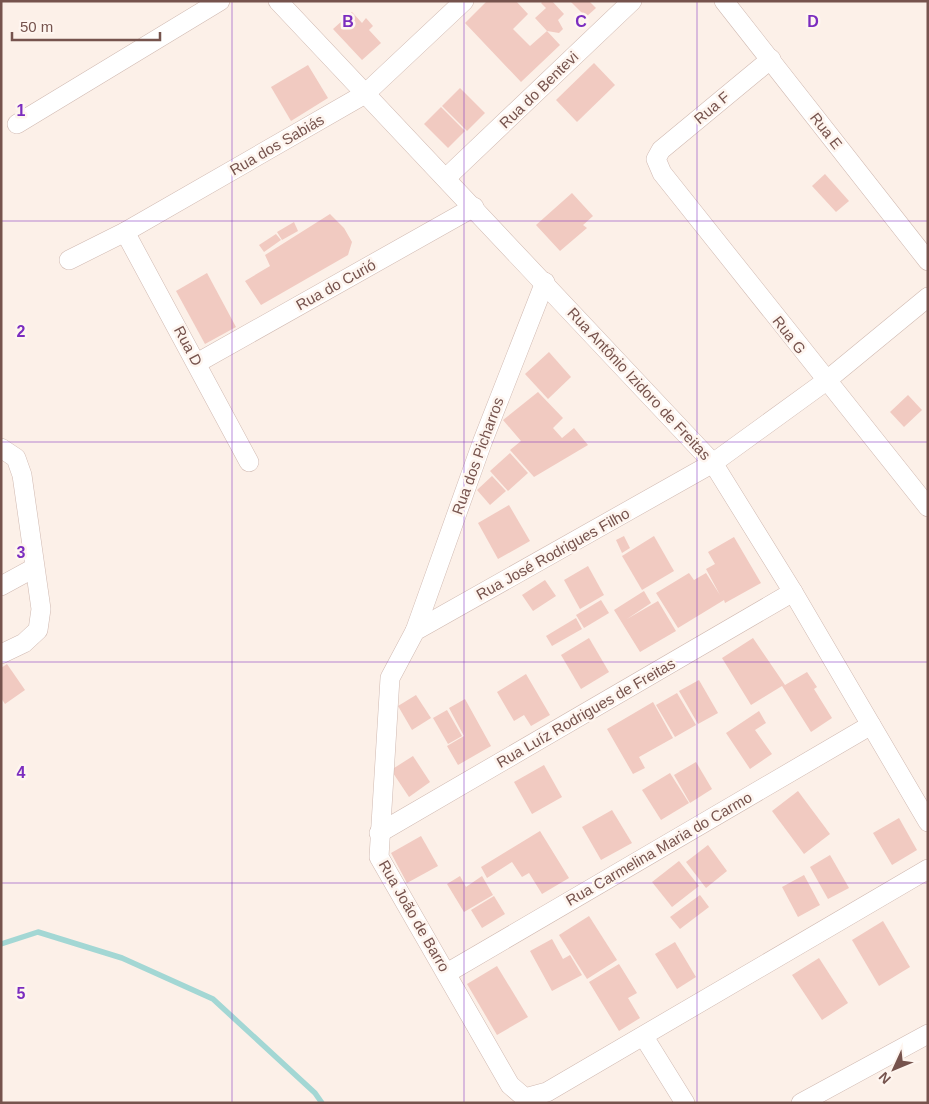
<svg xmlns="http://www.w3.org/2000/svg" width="929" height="1104" font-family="Arial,sans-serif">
<rect width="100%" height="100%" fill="#fcf0e8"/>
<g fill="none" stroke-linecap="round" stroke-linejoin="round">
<!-- stream -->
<polyline stroke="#a3d7d4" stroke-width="5.5" points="1,944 38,932 122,958 213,999 315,1093 322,1103"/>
</g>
<!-- building -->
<g fill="#f1cac1">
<polygon points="487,1 516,1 528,14 513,29 530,46 547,31 560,45 521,82 465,23"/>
<polygon points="543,1 552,1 564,14 558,20 563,29 559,33 547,31 535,18 546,8 541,3"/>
<polygon points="570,1 589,1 596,8 586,17"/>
<polygon points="352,12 362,23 366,18 373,26 369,30 381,43 362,60 333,29"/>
<polygon points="594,63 615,85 577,122 556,100"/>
<polygon points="308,65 328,98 291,121 271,87"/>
<polygon points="460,88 485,113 467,131 442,106"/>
<polygon points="441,107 465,131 448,148 424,124"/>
<polygon points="825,174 849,201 836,212 812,186"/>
<polygon points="572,193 593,216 583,225 587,228 560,251 536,225"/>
<polygon points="330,214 344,228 352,242 348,255 261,305 245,281 270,266 265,255"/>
<polygon points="294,222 298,231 282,240 277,232"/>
<polygon points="276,234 281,240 264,252 259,245"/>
<polygon points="207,273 236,327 205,344 176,291"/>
<polygon points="549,352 571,377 548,399 525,374"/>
<polygon points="538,392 563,418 553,428 562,438 574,428 588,445 534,477 510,450 521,441 503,420"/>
<polygon points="908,395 922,410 904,427 890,412"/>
<polygon points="510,453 528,473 508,491 490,471"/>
<polygon points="492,476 506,491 490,505 477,490"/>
<polygon points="509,505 530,541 498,559 478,523"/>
<polygon points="624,536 630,548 622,553 616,540"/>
<polygon points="654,536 674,571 642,590 622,556"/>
<polygon points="734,537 761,583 725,603 724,600 678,628 656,593 689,573 694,580 706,573 720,595 706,569 715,564 708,552"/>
<polygon points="588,566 604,595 580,609 564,580"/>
<polygon points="545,580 556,596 533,611 522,595"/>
<polygon points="644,591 651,603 627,619 658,601 676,631 640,652 614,610"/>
<polygon points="601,600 609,613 584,628 576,615"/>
<polygon points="576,618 582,629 552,646 546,636"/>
<polygon points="589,638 609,672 581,689 561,655"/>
<polygon points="753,638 785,685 807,672 817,687 814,689 832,718 811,732 782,686 751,705 722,658"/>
<polygon points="7,664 25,690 5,704 1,698 1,668"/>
<polygon points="526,674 550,715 531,726 524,715 514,721 497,692"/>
<polygon points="699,680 718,713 698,724 679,691"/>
<polygon points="677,693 696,725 675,737 656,705"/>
<polygon points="416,695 431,718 412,730 398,706"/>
<polygon points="465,699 491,746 458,765 447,746 464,736 449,708"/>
<polygon points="653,702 673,738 639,757 645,768 633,774 607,729"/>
<polygon points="447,710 462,736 448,744 433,718"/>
<polygon points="759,711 766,723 755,730 772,754 750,769 726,733"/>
<polygon points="413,756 430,782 409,797 391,770"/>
<polygon points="696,762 712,789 690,803 674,775"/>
<polygon points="544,765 562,797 532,814 514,782"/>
<polygon points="670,773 689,803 661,820 642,790"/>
<polygon points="798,791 830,834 804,854 772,811"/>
<polygon points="612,810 632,843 601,860 582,827"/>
<polygon points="899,818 917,850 892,865 873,833"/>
<polygon points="540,831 569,878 542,894 529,873 522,877 512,862 487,878 481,867"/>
<polygon points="421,836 438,866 407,883 391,853"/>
<polygon points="708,845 727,871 706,888 686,862"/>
<polygon points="830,855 849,888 828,899 810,867"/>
<polygon points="679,861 699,886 672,907 652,882"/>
<polygon points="804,875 820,905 798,917 782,887"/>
<polygon points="460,876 466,887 482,876 493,895 464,912 447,884"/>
<polygon points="700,895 709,907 680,929 670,917"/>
<polygon points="494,896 505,914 482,928 471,910"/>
<polygon points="589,916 617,960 587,979 559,935"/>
<polygon points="883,921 910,967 879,986 852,940"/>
<polygon points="552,939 563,959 570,955 582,975 552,991 530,951"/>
<polygon points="675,942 696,977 677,989 655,954"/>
<polygon points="819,958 848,1003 822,1020 792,975"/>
<polygon points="619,964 637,993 628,998 640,1018 619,1031 589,982"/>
<polygon points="497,966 528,1017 497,1035 467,984"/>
</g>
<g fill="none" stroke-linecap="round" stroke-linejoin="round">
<!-- street casing -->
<g stroke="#d0b9b1" stroke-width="20">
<g id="street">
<polyline points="278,1 713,463 793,592 928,822"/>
<polyline points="724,1 928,261"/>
<polyline points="771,59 661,150 656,159 662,173 928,507"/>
<polyline points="17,124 220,1"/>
<polyline points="446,178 632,1"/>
<polyline points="125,232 249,462"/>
<polyline points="69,260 125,232 365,94 464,1"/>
<polyline points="928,297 826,381 713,463 415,631 390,678 379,857 510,1085 525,1098 547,1092 928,869"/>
<polyline points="197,363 474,207"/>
<polyline points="1,448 16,458 22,475 41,609 38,630 24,643 1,654"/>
<polyline points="1,586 34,568"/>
<polyline points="415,631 482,443 545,282"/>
<polyline points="379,833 793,592"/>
<polyline points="447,973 871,725"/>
<polyline points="644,1037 685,1103"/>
<polyline points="801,1103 928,1034"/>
</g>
</g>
<!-- street -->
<use href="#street" stroke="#fff" stroke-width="19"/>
</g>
<!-- grid -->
<path fill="none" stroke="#7b2cbf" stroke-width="1" stroke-opacity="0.55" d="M232 1V1103M464 1V1103M697 1V1103M1 221H928M1 442H928M1 662H928M1 883H928"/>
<g text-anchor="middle" stroke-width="5" stroke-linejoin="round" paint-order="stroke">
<!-- street labels -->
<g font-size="15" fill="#76534d" stroke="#fef5ef">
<text transform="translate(539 90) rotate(-44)" y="5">Rua do Bentevi</text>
<text transform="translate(712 108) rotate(-40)" y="5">Rua F</text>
<text transform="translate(826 131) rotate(52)" y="5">Rua E</text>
<text transform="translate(277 145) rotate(-30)" y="5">Rua dos Sabiás</text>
<text transform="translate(336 285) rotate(-29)" y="5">Rua do Curió</text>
<text transform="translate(789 335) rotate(52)" y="5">Rua G</text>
<text transform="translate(188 346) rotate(62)" y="5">Rua D</text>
<text transform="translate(639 384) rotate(47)" y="5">Rua Antônio Izidoro de Freitas</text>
<text transform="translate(478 456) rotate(-70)" y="5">Rua dos Picharros</text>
<text transform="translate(553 554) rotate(-29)" y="5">Rua José Rodrigues Filho</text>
<text transform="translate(586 713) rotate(-30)" y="5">Rua Luíz Rodrigues de Freitas</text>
<text transform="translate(659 849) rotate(-30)" y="5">Rua Carmelina Maria do Carmo</text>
<text transform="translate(414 916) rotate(60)" y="5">Rua João de Barro</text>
</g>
</g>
<g font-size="16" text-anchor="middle" font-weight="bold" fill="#7b2cbf" stroke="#fef5ef" stroke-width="5" stroke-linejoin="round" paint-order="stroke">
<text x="348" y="27">B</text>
<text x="581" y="27">C</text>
<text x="813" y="27">D</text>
<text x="21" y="116">1</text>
<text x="21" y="337">2</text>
<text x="21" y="558">3</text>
<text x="21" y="778">4</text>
<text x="21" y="999">5</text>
</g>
<!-- border -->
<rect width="929" height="1104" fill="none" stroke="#76534d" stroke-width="5"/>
<!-- north arrow -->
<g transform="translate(894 1069) rotate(226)" stroke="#fef5ef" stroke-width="4" paint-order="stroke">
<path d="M0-4L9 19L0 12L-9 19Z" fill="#76534d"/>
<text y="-8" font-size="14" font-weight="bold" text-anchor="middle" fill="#76534d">N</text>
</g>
<!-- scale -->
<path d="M12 32v8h148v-8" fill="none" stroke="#76534d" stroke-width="2.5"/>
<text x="20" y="32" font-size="15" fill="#76534d" stroke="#fef5ef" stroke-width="4" paint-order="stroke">50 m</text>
</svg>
